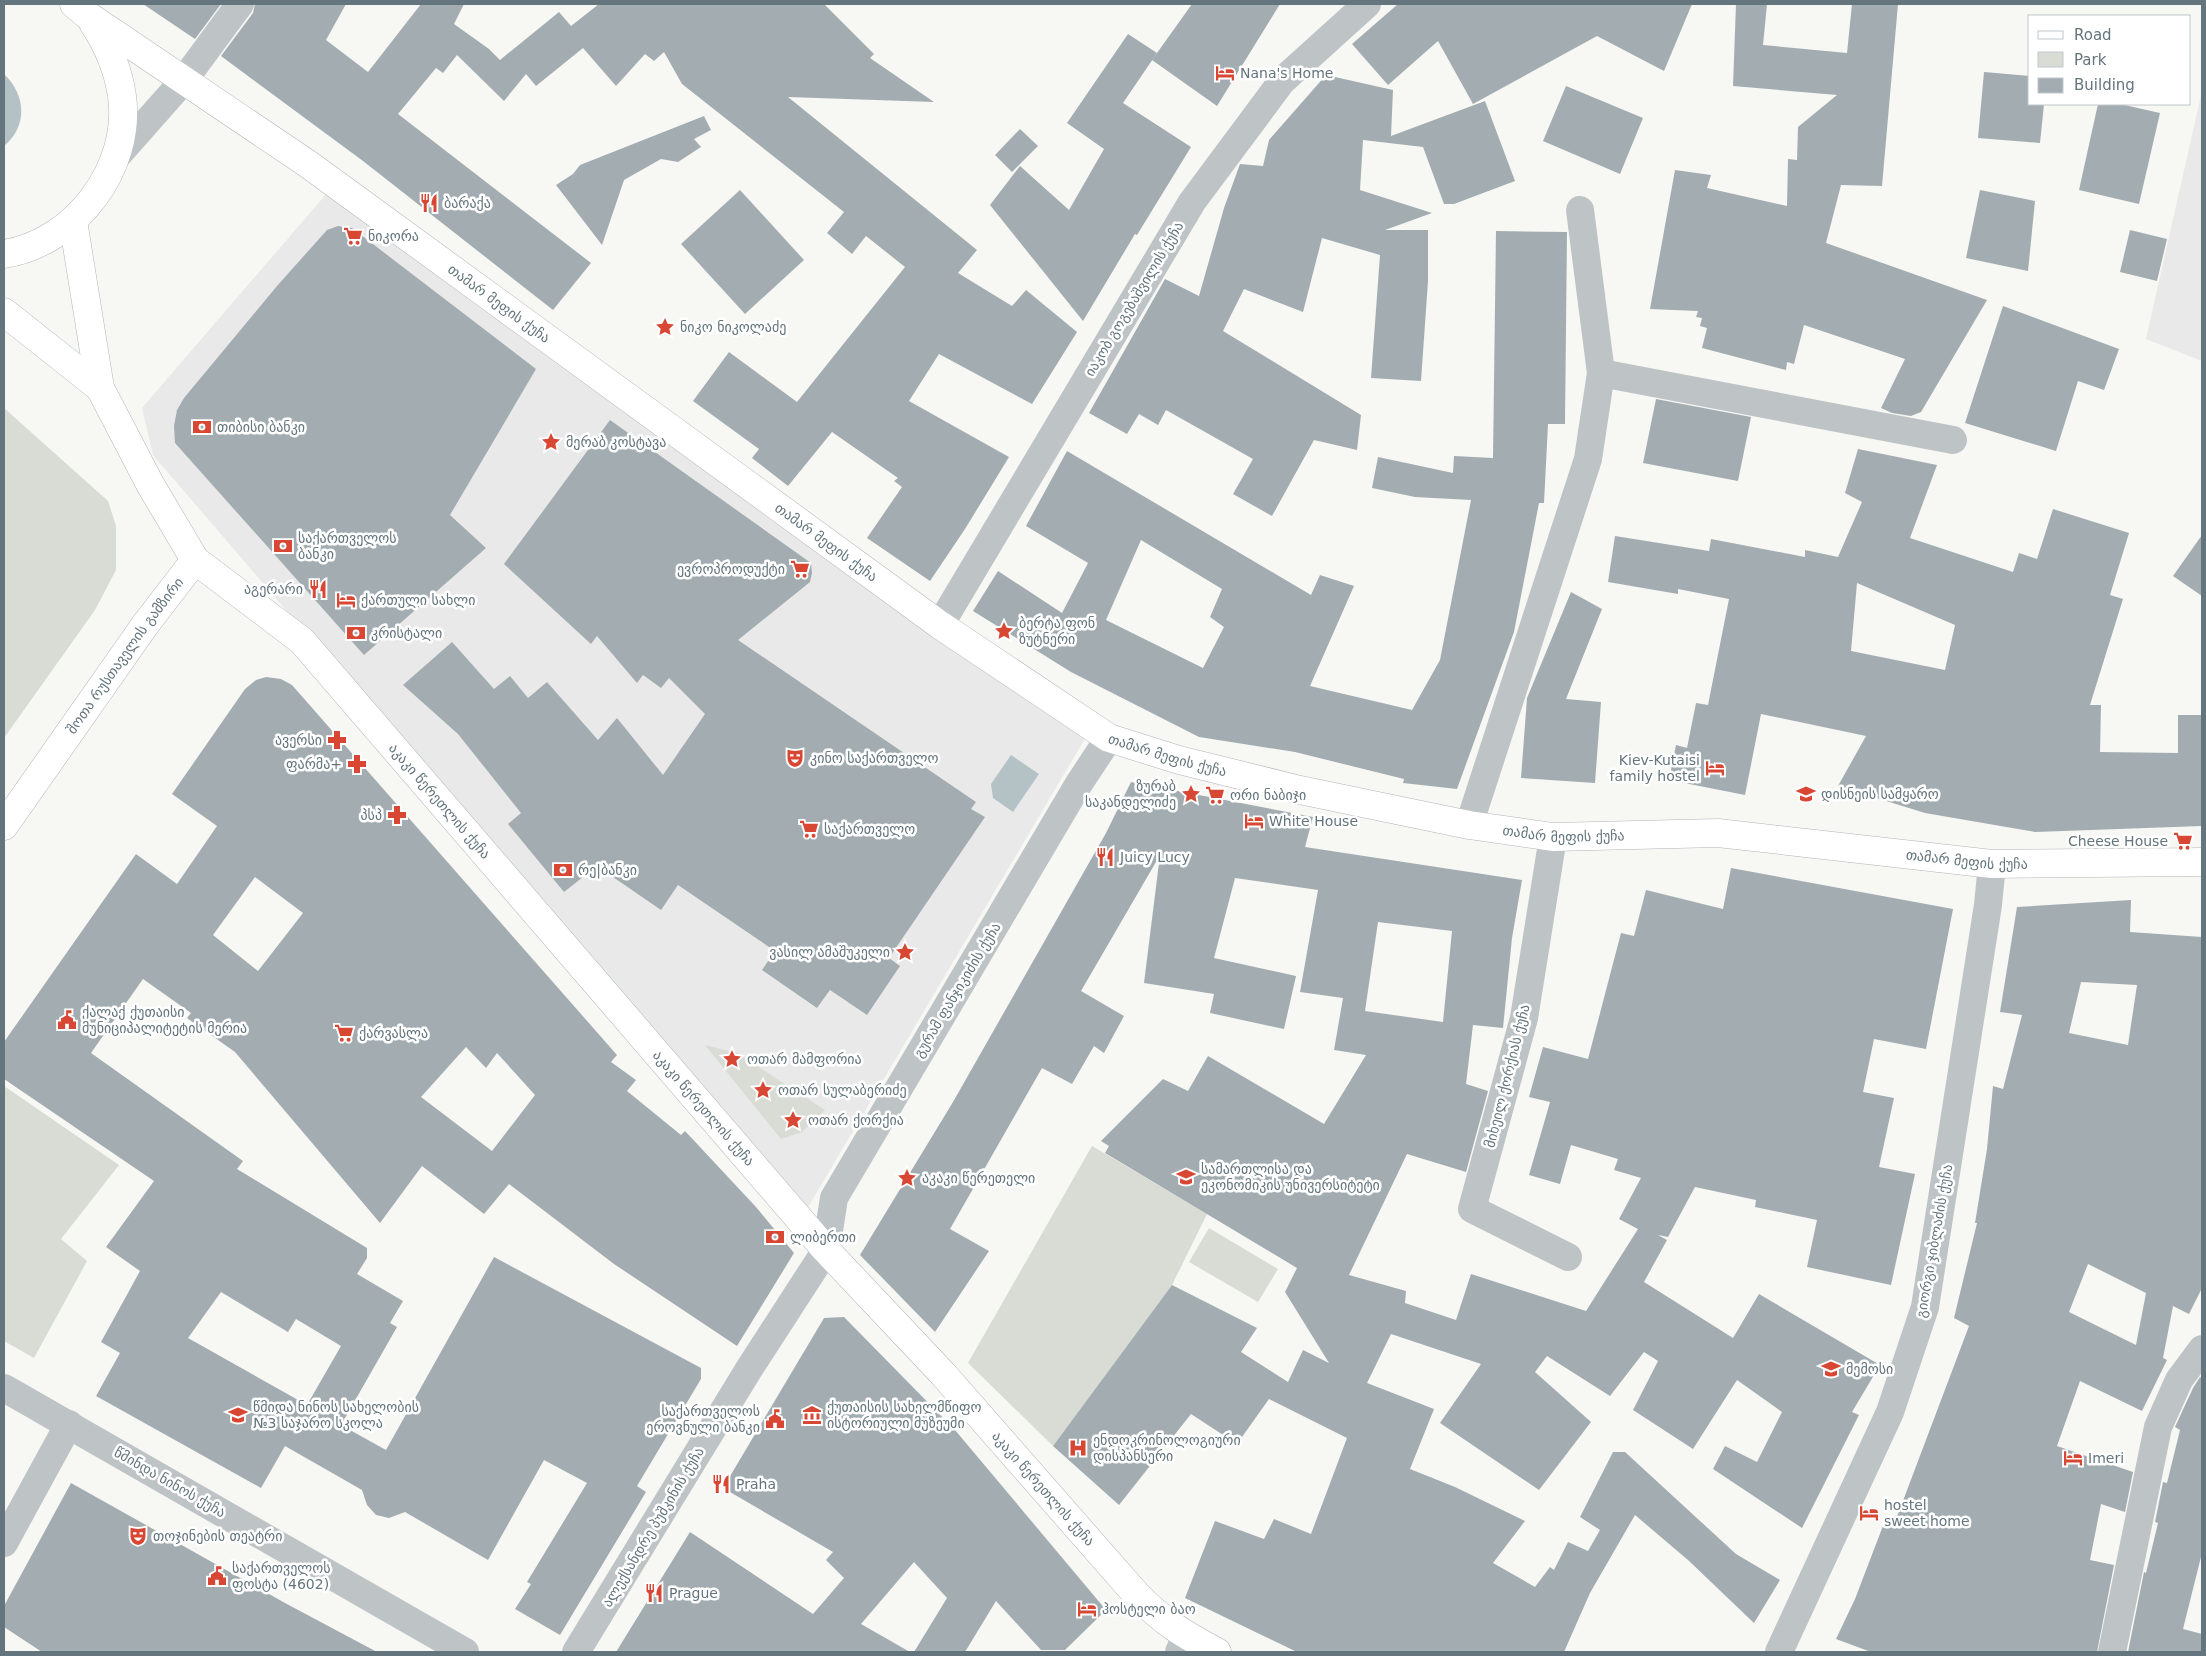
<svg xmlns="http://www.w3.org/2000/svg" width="2206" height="1656" font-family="'DejaVu Sans','Noto Sans Georgian',sans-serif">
<rect width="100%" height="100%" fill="#f7f7f4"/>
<!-- built -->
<g fill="#e8e9e8">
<polygon points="2202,91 2202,361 2146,339"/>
<polygon points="328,192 1086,737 804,1214 153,455 142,408"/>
</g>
<!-- green -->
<g fill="#d8dcd4">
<polygon points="4,408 108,501 116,526 116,570 95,610 4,738"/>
<polygon points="705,1045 737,1053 825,1110 802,1132 781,1139"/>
<polygon points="4,1086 119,1165 61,1239 87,1261 34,1358 4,1341"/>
<polygon points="1092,1146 1207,1214 1172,1285 1053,1446 968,1363"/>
<polygon points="1209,1228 1278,1269 1258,1302 1189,1262"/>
</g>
<!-- water -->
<g fill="#b5c2c5">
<path d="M4 74C26 95 28 126 4 146Z"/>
<polygon points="1011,755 1039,774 1013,812 993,798 991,784"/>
</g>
<!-- building -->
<g fill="#a3adb1" fill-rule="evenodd">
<polygon points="143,4 221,4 195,39"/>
<polygon points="255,4 346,4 326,40 368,72 421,4 464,4 454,24 489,49 500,60 559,12 571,26 599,4 824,4 874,54 870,58 934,102 788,97 977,250 958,273 1012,306 1026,290 1077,332 1032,404 939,354 909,401 1009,457 965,529 930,581 867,538 902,487 894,481 898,478 832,432 788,486 752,458 759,449 693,401 729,352 797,402 905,267 866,236 852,254 827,233 844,212 682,84 664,52 654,61 645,54 616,86 583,48 536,86 526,74 504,101 457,55 443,73 436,68 398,114 591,263 553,310 363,161 221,56 253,13"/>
<polygon points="1192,4 1280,4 1217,106 1152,60"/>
<polygon points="1398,4 1692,4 1664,71 1597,36 1473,104 1438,41 1388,85 1352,44"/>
<polygon points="1736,4 1767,4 1763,45 1847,53 1852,4 1898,4 1882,186 1841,185 1826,243 1987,300 1921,412 1911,416 1892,413 1881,408 1905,359 1804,325 1794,364 1787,362 1786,370 1702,348 1707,328 1700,326 1702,318 1696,317 1698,311 1650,309 1675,170 1711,175 1707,188 1787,206 1788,159 1797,160 1798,127 1837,95 1733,86"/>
<polygon points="1128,34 1157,53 1123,103 1191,147 1137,235 1135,234 1083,321 990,205 1020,166 1069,210 1104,149 1067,123"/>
<polygon points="1984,72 2030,76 2030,104 2044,104 2040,143 1978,138"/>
<polygon points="1326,75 1393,90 1391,136 1485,101 1515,181 1454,204 1444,204 1423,147 1363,140 1360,190 1432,213 1385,230 1428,230 1428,281 1421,381 1371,378 1380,255 1322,238 1303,312 1244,289 1223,331 1361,415 1357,450 1314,440 1272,516 1233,494 1253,459 1166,410 1158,425 1139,414 1127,434 1089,413 1165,279 1199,296 1224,208 1240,164 1263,166 1269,140"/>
<polygon points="1566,86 1643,118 1620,174 1543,141"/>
<polygon points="2098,104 2120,104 2160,113 2139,204 2079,190"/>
<polygon points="704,116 711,130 694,139 701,147 678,162 661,159 624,180 602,245 556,185 573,174 580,165"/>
<polygon points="1020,129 1038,146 1012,172 995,155"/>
<polygon points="740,190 804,260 745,314 681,244"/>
<polygon points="1980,190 2035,201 2028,271 1966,258"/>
<polygon points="338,226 352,228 536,369 450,515 486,548 364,655 175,443 174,426 177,410 184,398 277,286 327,230"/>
<polygon points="2130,230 2167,239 2157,281 2120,272"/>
<path d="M1496 231 1567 232 1565 424H1548L1544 503H1539L1514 632 1457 789 1403 783 1404 779 1295 752 1199 737 1071 672 973 611 998 571 1062 613 1088 563 1026 526 1067 451 1311 595 1320 575 1354 586 1310 686 1412 710 1440 660 1471 500 1415 497 1372 488 1378 457 1453 473 1454 456 1493 458ZM1141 540 1222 589 1210 617 1224 627 1203 668 1106 620Z"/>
<polygon points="2003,306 2119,349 2104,390 2078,381 2056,451 1965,423"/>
<polygon points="1656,399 1751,417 1738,481 1643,463"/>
<polygon points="610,420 811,563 812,573 810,582 738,640 976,802 971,809 985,817 889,958 900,966 867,1015 830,990 817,1008 762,970 775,951 678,885 661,910 597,866 564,892 508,824 521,813 458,734 403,685 452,642 494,689 510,676 528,698 547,682 598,740 617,718 663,775 705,714 669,678 661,688 643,675 637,683 597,636 591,644 504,564"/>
<path d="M1858 449 1937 465 1910 538 2013 572 2019 553 2037 559 2053 509 2129 533 2110 595 2123 599 2090 705H2101L2100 752 2178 753V715H2202V826L2035 832 1925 813 1838 786 1866 736 1761 714 1745 795 1669 780 1676 745 1687 748 1696 703 1708 705 1729 599 1678 589V594L1608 582 1615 536 1709 551 1711 539 1805 557V550L1838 557 1862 502 1845 493ZM1857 583 1955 625 1945 670 1851 651Z"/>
<polygon points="2202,535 2202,596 2173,576"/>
<polygon points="1571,592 1602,609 1566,699 1601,702 1595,783 1521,778 1527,698"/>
<path d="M266 677 281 679 292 685 617 1055 611 1062 636 1080 627 1091 681 1135 685 1131 756 1207 794 1253 737 1346 614 1264 509 1184 484 1214 422 1166 380 1223 235 1052 187 1018 191 1013 143 979 91 1053 243 1161 237 1169 367 1248V1258L357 1274 403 1301 390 1323 397 1327 341 1425 386 1450 494 1257 701 1368V1379L637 1486 646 1492 560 1635 515 1609 531 1584 527 1582 587 1483 544 1460 488 1560 405 1512 389 1518 376 1515 367 1505 362 1490 285 1446 261 1488 96 1396 120 1353 101 1342 140 1271 106 1247 154 1181 4 1079V1042L136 854 177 884 217 826 172 794 245 689 256 680ZM255 877 303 913 258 971 213 935ZM466 1047 486 1068 497 1053 535 1095 492 1151 421 1097ZM221 1292 288 1332 296 1319 341 1346 307 1405 188 1338Z"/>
<path d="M1131 782 1313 817 1305 847 1522 880 1512 938 1503 1028 1473 1025 1466 1084 1488 1091 1466 1172 1407 1154 1349 1275 1406 1291 1405 1303 1456 1320 1471 1274 1586 1311 1638 1229 1619 1219 1641 1178 1614 1170 1618 1159 1571 1145 1560 1184 1529 1175 1550 1102 1529 1097 1543 1047 1588 1059 1621 933 1634 936 1646 890 1723 909 1731 868 1953 909 1926 1049 1874 1039 1863 1092 1894 1098 1879 1167 1915 1174 1891 1285 1807 1267 1817 1220 1755 1207 1756 1200 1695 1187 1668 1237 1658 1235 1667 1240 1644 1282 1733 1338 1759 1294 1880 1365 1852 1412 1859 1415 1802 1528 1713 1469 1725 1446 1757 1462 1782 1412 1737 1380 1693 1449 1633 1410 1658 1361 1644 1352 1610 1396 1547 1356 1535 1372 1591 1422 1539 1490 1440 1423 1481 1364 1391 1334 1367 1383 1434 1409 1410 1469 1455 1487 1525 1521 1493 1563 1535 1587 1550 1567 1554 1570 1568 1542 1588 1551 1600 1530 1580 1517 1613 1452H1625L1736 1554 1780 1580 1754 1623 1688 1560 1635 1515 1590 1593 1564 1652H1297L1185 1598 1215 1521 1264 1539 1274 1519 1311 1534 1347 1438 1269 1399 1237 1444 1191 1414 1119 1505 1053 1446 1172 1285 1257 1328 1241 1352 1288 1382 1303 1350 1329 1363 1285 1292 1297 1268 1105 1153 1109 1146 1101 1141 1163 1079 1188 1091 1208 1056 1324 1124 1366 1055 1334 1050 1343 998 1300 992 1318 890 1235 878 1214 958 1296 976 1284 1029 1210 1013 1214 994 1144 983 1160 855 1081 991 1124 1016 1104 1053 1094 1046 1072 1084 1042 1068 950 1229 989 1251 935 1332 860 1255 953 1102 1106 833ZM1378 922 1452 931 1443 1022 1365 1011Z"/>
<path d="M2131 900 2130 932 2202 937V1288L2189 1314 2173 1306 2163 1358 2167 1360 2142 1411 2080 1381 2057 1446 2133 1472 2125 1512 2101 1504 2090 1560 2114 1565 2097 1652H1871L1836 1639 1855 1599 1886 1518 1895 1522 1969 1326 1954 1318 1977 1223H1975L1987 1149 1993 1086 2003 1089 2022 1015 2000 1012 2017 907ZM2081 982 2137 985 2128 1045 2069 1033ZM2088 1264 2146 1293 2136 1345 2069 1312Z"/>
<polygon points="844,1317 955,1430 1106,1610 1065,1650 1041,1650 996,1601 965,1652 914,1652 947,1598 914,1562 861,1624 910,1652 616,1652 690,1532 813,1614 844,1578 826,1560 833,1552 723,1488 824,1318"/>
<polygon points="2200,1377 2202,1378 2202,1553 2183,1629 2202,1634 2202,1652 2128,1652 2144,1572 2146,1573 2158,1523 2155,1522 2163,1482 2167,1483 2180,1430 2175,1427 2193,1388"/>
<polygon points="71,1483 285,1603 377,1652 42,1652 4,1627 4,1606"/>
</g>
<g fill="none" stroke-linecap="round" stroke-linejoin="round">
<!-- major casing -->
<g stroke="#b0b6b9" stroke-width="29">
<g id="major">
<path id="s1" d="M74 4 87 15 308 164 940 625 1109 738 1179 760 1300 790 1469 825 1553 837 1718 833 1992 864 2202 862"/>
<path id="s2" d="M73 221 100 388 150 484 195 560 302 641 826 1250 943 1374 1136 1594C1163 1622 1183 1634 1217 1652"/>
<path d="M4 254C75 243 132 168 122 96 118 69 108 45 93 23"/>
<polyline points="4,312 100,388"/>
<path id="s3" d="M4 826 145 625 195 560"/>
</g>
</g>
<!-- minor -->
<g stroke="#bec3c6" stroke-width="28">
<polyline points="116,157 184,80 240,4"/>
<polyline points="1601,373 1953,440"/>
<polyline points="940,625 1192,202 1282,81 1367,4"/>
<polyline points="1469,825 1588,459 1601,373 1580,210"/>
<polyline points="1553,837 1524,1018 1472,1209 1568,1257"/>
<polyline points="4,1388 465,1652"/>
<polyline points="4,1543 69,1424"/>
<polyline points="576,1652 749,1369 826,1250 834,1198 1078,785 1109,738"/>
<polyline points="1179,1652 1186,1636"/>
<polyline points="1779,1652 1890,1412 1925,1307 1988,905 1992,864"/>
<polyline points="2112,1652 2158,1427 2179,1380 2202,1349"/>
</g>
<!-- major -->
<use href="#major" stroke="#fff" stroke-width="28"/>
</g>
<!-- icons -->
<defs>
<g id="hotel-bare" transform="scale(1.5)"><path d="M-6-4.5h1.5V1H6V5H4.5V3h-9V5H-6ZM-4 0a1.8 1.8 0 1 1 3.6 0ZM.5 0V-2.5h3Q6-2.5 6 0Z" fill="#d84734" stroke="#fff" stroke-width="2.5" paint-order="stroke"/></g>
<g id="restaurant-bare" transform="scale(1.5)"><path d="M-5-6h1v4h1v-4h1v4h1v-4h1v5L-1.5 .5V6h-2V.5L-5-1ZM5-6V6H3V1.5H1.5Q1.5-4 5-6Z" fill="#d84734" stroke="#fff" stroke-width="2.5" paint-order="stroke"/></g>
<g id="supermarket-bare" transform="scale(1.5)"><path d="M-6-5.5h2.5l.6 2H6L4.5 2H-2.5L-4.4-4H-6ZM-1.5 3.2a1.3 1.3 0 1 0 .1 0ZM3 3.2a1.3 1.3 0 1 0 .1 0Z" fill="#d84734" stroke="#fff" stroke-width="2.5" paint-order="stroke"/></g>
<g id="sight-bare" transform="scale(1.5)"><path d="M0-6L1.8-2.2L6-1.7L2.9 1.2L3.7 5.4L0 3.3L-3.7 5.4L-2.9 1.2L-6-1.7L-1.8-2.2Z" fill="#d84734" stroke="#fff" stroke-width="2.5" paint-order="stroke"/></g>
<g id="bank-bare" transform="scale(1.5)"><path d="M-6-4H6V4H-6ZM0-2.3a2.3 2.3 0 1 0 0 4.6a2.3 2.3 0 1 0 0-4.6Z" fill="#d84734" stroke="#fff" stroke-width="2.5" paint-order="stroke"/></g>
<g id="pharmacy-bare" transform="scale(1.5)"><path d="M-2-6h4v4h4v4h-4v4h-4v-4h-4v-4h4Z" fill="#d84734" stroke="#fff" stroke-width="2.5" paint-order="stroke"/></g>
<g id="theatre-bare" transform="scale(1.5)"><path d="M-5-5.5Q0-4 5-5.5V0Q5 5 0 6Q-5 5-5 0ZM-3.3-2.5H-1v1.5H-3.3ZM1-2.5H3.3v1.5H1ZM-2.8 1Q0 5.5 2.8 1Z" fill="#d84734" stroke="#fff" stroke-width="2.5" paint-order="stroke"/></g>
<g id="school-bare" transform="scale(1.5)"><path d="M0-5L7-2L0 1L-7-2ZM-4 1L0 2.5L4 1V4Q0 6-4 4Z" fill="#d84734" stroke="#fff" stroke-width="2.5" paint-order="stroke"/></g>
<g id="civic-bare" transform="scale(1.5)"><path d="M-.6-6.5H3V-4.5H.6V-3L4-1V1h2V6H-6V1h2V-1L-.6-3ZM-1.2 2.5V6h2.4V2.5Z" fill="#d84734" stroke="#fff" stroke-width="2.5" paint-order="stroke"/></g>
<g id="university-bare" transform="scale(1.5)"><path d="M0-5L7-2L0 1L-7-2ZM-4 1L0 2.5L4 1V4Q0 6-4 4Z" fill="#d84734" stroke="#fff" stroke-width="2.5" paint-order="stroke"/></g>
<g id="museum-bare" transform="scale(1.5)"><path d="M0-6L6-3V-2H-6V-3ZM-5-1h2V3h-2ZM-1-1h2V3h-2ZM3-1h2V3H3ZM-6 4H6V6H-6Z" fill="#d84734" stroke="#fff" stroke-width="2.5" paint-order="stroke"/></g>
<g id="hospital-bare" transform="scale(1.5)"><path d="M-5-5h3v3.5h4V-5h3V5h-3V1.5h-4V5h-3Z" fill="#d84734" stroke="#fff" stroke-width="2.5" paint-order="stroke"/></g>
</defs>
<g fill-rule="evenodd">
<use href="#hotel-bare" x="1225" y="73"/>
<use href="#restaurant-bare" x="429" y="203"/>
<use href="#supermarket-bare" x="353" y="236"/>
<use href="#sight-bare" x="665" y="327"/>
<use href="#bank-bare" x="202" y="427"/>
<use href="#sight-bare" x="551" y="442"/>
<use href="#bank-bare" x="283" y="546"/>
<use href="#supermarket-bare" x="800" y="569"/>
<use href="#restaurant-bare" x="318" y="589"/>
<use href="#hotel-bare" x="346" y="600"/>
<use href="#sight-bare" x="1004" y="631"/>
<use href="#bank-bare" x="356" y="633"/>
<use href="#pharmacy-bare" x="337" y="740"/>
<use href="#theatre-bare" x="795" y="758"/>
<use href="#pharmacy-bare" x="357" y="764"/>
<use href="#hotel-bare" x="1715" y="768"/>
<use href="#sight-bare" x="1191" y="794"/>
<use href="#school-bare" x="1806" y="794"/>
<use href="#supermarket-bare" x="1215" y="795"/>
<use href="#pharmacy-bare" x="397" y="815"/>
<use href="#hotel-bare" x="1254" y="821"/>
<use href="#supermarket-bare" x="809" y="829"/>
<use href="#supermarket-bare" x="2183" y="841"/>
<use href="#restaurant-bare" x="1105" y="857"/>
<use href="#bank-bare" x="563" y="870"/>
<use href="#sight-bare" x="905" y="952"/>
<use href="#civic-bare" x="67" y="1020"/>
<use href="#supermarket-bare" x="344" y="1033"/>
<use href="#sight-bare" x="732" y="1059"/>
<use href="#sight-bare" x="763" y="1090"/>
<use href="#sight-bare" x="793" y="1120"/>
<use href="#university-bare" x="1186" y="1177"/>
<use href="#sight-bare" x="907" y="1178"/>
<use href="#bank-bare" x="775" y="1237"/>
<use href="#university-bare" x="1831" y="1369"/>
<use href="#school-bare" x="238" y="1415"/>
<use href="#museum-bare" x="812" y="1415"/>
<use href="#civic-bare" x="775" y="1419"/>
<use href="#hospital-bare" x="1078" y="1448"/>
<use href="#hotel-bare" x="2073" y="1458"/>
<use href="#restaurant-bare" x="721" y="1484"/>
<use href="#hotel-bare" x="1869" y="1513"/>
<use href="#theatre-bare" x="138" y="1536"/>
<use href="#civic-bare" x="217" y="1576"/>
<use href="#restaurant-bare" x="654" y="1593"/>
<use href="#hotel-bare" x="1087" y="1609"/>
</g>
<g text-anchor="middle" stroke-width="5" stroke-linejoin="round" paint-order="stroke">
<!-- poi labels -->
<g font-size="14" fill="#64757d" stroke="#fff" text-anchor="start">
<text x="1240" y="78">Nana's Home</text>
<text x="444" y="208">ბარაქა</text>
<text x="368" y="241">ნიკორა</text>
<text x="680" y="332">ნიკო ნიკოლაძე</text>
<text x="217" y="432">თიბისი ბანკი</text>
<text x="566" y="447">მერაბ კოსტავა</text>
<text x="298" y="543">საქართველოს<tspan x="298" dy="16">ბანკი</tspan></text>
<text x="785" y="574" text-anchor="end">ევროპროდუქტი</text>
<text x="303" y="594" text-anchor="end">აგერარი</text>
<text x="361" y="605">ქართული სახლი</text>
<text x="1019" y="628">ბერტა ფონ<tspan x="1019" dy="16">ზუტნერი</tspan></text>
<text x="371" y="638">კრისტალი</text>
<text x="322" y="745" text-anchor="end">ავერსი</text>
<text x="810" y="763">კინო საქართველო</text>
<text x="1700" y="765" text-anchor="end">Kiev-Kutaisi<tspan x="1700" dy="16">family hostel</tspan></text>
<text x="342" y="769" text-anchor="end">ფარმა+</text>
<text x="1176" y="791" text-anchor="end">ზურაბ<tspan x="1176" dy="16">საკანდელიძე</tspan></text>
<text x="1821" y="799">დისნეის სამყარო</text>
<text x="1230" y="800">ორი ნაბიჯი</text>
<text x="382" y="820" text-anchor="end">პსპ</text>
<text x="1269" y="826">White House</text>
<text x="824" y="834">საქართველო</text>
<text x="2168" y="846" text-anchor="end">Cheese House</text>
<text x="1120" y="862">Juicy Lucy</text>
<text x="578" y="875">რე|ბანკი</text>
<text x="890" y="957" text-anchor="end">ვასილ ამაშუკელი</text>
<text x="82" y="1017">ქალაქ ქუთაისი<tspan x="82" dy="16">მუნიციპალიტეტის მერია</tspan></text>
<text x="359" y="1038">ქარვასლა</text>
<text x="747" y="1064">ოთარ მამფორია</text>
<text x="778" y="1095">ოთარ სულაბერიძე</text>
<text x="808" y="1125">ოთარ ქორქია</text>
<text x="1201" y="1174">სამართლისა და<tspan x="1201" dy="16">ეკონომიკის უნივერსიტეტი</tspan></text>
<text x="922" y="1183">აკაკი წერეთელი</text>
<text x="790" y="1242">ლიბერთი</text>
<text x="1846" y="1374">მემოსი</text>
<text x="253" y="1412">წმიდა ნინოს სახელობის<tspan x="253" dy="16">№3 საჯარო სკოლა</tspan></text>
<text x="827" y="1412">ქუთაისის სახელმწიფო<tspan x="827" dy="16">ისტორიული მუზეუმი</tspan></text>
<text x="760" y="1416" text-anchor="end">საქართველოს<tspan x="760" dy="16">ეროვნული ბანკი</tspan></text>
<text x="1093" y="1445">ენდოკრინოლოგიური<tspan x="1093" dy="16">დისპანსერი</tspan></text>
<text x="2088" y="1463">Imeri</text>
<text x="736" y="1489">Praha</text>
<text x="1884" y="1510">hostel<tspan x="1884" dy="16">sweet home</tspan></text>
<text x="153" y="1541">თოჯინების თეატრი</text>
<text x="232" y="1573">საქართველოს<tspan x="232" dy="16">ფოსტა (4602)</tspan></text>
<text x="669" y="1598">Prague</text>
<text x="1102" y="1614">ჰოსტელი ბაო</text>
</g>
<!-- street labels -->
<g font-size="14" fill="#64757d" stroke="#fff">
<text transform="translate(1134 299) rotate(-59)" y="5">იაკობ გოგებაშვილის ქუჩა</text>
<text dy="5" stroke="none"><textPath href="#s1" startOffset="520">თამარ მეფის ქუჩა</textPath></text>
<text dy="5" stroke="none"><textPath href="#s1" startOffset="925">თამარ მეფის ქუჩა</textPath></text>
<text dy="5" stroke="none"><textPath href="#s3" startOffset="209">შოთა რუსთაველის გამზირი</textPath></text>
<text dy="5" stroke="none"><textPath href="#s1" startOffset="1330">თამარ მეფის ქუჩა</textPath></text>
<text dy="5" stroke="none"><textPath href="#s2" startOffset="711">აკაკი წერეთლის ქუჩა</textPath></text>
<text dy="5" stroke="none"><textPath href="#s1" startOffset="1735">თამარ მეფის ქუჩა</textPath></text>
<text dy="5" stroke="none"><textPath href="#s1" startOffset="2140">თამარ მეფის ქუჩა</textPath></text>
<text transform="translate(957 990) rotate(-59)" y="5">გურამ ფანჯიკიძის ქუჩა</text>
<text transform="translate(1507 1076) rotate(-76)" y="5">მიხეილ ქორქიას ქუჩა</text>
<text dy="5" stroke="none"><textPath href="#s2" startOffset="1116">აკაკი წერეთლის ქუჩა</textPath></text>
<text transform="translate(1934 1241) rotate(-80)" y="5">გიორგი ჯიბლაძის ქუჩა</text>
<text transform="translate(170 1482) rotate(30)" y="5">წმინდა ნინოს ქუჩა</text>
<text dy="5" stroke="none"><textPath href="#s2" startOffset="1626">აკაკი წერეთლის ქუჩა</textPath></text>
<text transform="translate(653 1527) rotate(-59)" y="5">ალექსანდრე პუშკინის ქუჩა</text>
</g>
</g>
<!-- border -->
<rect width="2206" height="1656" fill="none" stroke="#64757d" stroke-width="10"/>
<!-- legend -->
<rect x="2028" y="15" width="162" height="90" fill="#ffffff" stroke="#c1c8cb"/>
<rect x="2038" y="31" width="25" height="8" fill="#ffffff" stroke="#c1c8cb"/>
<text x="2074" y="40" font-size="15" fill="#64757d">Road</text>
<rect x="2038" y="52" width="25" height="15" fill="#d8dcd4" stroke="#c1c8cb"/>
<text x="2074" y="65" font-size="15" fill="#64757d">Park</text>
<rect x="2038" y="78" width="25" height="15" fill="#a3adb1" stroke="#c1c8cb"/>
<text x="2074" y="90" font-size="15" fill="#64757d">Building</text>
</svg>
